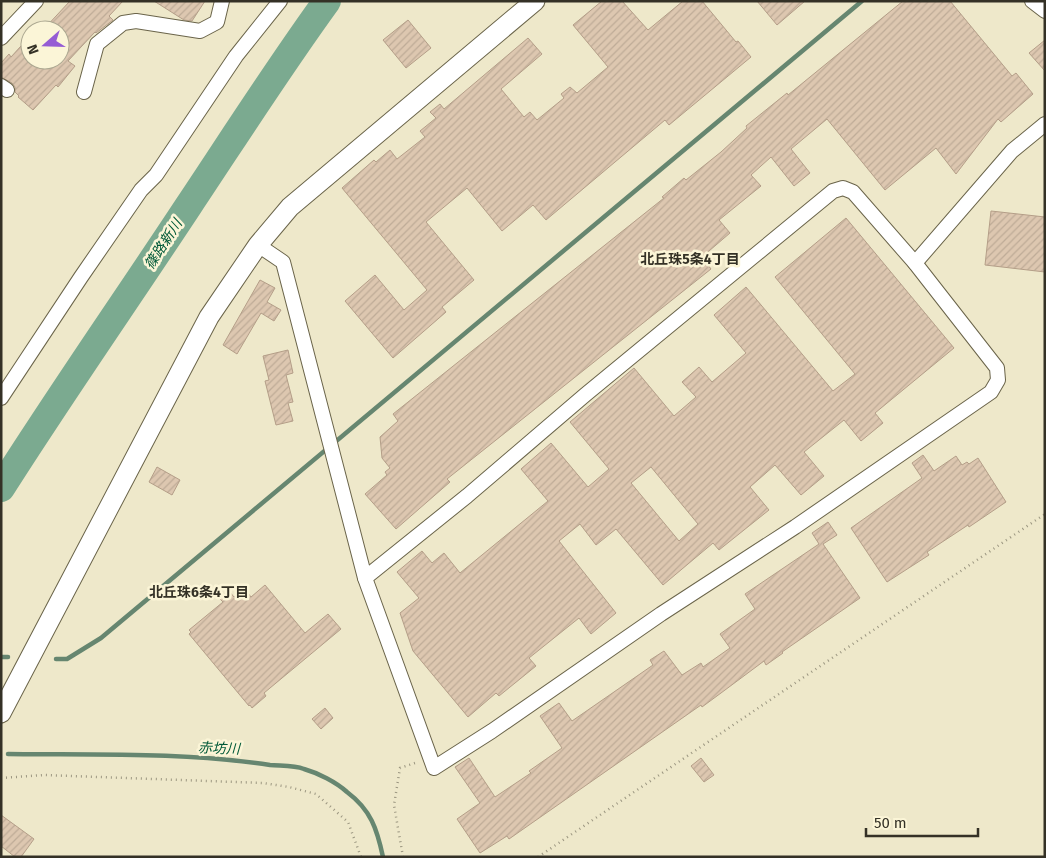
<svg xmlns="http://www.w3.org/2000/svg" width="1046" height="858" font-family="'Fira Sans','Noto Sans JP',sans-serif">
<defs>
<pattern id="building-hatch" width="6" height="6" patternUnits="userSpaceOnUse" patternTransform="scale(1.25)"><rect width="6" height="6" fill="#ddc7b0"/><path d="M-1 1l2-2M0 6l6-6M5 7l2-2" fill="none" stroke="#beab97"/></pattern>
</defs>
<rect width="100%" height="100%" fill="#eee8ca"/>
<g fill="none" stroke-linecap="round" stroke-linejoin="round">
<!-- stream -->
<g stroke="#668670" stroke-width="4.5">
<polyline points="1,657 8,657"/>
<polyline points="56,659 67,659 101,638 862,1"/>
<path d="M8 754C95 755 184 752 270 765 281 766 294 765 304 769 318 773 336 782 347 792 371 810 377 829 383 857"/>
</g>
<!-- river -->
<path stroke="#7baa90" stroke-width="28" d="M1 488C62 392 127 299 189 205 235 136 279 67 327 1"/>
</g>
<!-- building -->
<g fill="url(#building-hatch)" stroke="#b49e88" fill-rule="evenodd">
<polygon points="70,1 123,1 109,16 113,20 96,33 95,32 68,61 75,66 58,87 56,85 33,110 18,97 19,96 15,92 15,87 12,83 1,77 1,63 9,54 11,57 30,36 30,60 60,60 60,30 43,30"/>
<polygon points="154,1 205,1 192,21 184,20"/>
<polygon points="602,1 622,1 648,30 683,1 702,1 736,42 738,41 751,57 669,125 665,120 546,220 533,205 502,231 467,188 426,222 474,280 442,307 446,312 393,358 345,301 375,275 404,310 427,290 342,188 374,160 376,162 390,150 397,159 425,137 420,131 436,118 430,112 440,104 444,109 528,38 542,54 501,89 524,117 530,112 537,120 564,98 561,94 570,87 577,93 608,67 573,25"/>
<polygon points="757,1 805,1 777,25"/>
<polygon points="903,1 950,1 1012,76 1016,73 1033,94 1001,122 998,119 956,174 936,148 885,190 827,119 791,149 810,173 794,186 771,157 751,175 761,186 719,220 730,233 702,257 711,269 447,479 450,482 396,529 365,494 387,475 385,472 390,468 382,458 380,437 398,421 393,414 664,198 662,197 684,178 686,180 721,152 747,128 746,126 787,93 788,95"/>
<polygon points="408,20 431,48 406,68 383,40"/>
<polygon points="1045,40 1045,71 1029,53"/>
<polygon points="991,211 1045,217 1045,272 985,265"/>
<path d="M846 218 954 348 875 413 883 423 861 441 844 420 804 452 824 476 801 495 775 465 750 487 769 510 719 550 713 543 663 585 616 529 596 545 580 524 559 541 616 613 591 634 579 618 529 658 536 666 499 696 496 693 468 717 413 651 400 613 419 598 397 572 422 551 432 563 444 553 460 573 548 501 521 469 551 443 588 487 609 469 570 422 634 368 674 416 696 397 682 382 699 367 712 382 746 353 714 315 746 287 833 391 855 374 775 277ZM651 467 698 524 679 541 631 483Z"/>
<polygon points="260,280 275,288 267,302 281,310 274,321 261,313 237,354 223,345"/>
<polygon points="288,350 293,373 286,375 293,402 288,403 293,421 276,425 265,381 269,380 263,356"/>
<polygon points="923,455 934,471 956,456 962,465 967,462 969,464 978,458 1006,502 969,527 968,525 927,552 929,555 887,582 851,528 922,478 912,463"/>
<polygon points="157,467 180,480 172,495 149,482"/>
<polygon points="828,522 837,535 823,544 860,598 782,652 783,653 766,665 764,661 721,693 702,707 701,705 509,839 507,836 480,853 457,819 480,803 455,767 469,758 495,797 531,773 529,771 562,748 540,716 559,703 572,721 653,665 650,660 664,651 682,675 701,663 703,667 730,648 720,634 755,609 745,594 819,544 812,533"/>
<polygon points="265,585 305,633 328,614 341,629 264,693 266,696 252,708 250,705 249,706 189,634 191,632 189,630 223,602 219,598 229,591 234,597 244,588 251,597"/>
<polygon points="325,708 333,718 321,729 312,719"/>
<polygon points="701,758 714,775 704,782 691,766"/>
<polygon points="1,815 34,839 21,857 15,857 1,846"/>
</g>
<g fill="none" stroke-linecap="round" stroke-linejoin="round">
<!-- street casing -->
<g stroke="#6a644a" stroke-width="16">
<g id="street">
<polyline points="1032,1 1045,11"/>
<polyline points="1,38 36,1"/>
<polyline points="1,86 7,90"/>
<polyline points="84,92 97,44 123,23 136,21 200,31 217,22 222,1"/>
<polygon points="843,188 853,192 915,263 997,368 998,380 991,392 795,527 661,614 492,731 434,768 365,578 467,496 585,395 833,191"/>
<polyline points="258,245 283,262 365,578"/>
<polyline points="915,263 1012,151 1045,124"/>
<polyline points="1,398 81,277 141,190 156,175 236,56 280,1"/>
</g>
</g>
<!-- secondary casing -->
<g stroke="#6a644a" stroke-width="21">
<polyline id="secondary" points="1,713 209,317 258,245 290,207 535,1"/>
</g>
<!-- path -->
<g stroke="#9b9680" stroke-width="2.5" stroke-dasharray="1 4" stroke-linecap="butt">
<polyline points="1,778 44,775 263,783 289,787 316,794 348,822 361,857"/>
<polyline points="403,857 394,805 400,768 418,762"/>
<polyline points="538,857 1045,514"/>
</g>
<!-- street -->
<use href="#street" stroke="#fff" stroke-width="14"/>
<!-- secondary -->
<use href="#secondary" stroke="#fff" stroke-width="19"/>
</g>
<g text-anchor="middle" stroke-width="5" stroke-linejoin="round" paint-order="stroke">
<!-- water labels -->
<g font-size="14" font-style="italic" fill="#005938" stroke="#fbf5d7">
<text transform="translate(163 244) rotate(-57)" y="5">篠路新川</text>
<text transform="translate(219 748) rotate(2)" y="5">赤坊川</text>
</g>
<!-- neighbourhood labels -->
<g font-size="14" font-weight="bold" fill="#343126" stroke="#fbf5d7">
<text x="690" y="264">北丘珠5条4丁目</text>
<text x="199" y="597">北丘珠6条4丁目</text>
</g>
</g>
<!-- border -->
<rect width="1046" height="858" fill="none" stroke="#343126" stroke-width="5"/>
<!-- north arrow -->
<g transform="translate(45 45) rotate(250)"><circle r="24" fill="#fbf5d7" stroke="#aba790"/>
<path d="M0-4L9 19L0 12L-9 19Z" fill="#955cd4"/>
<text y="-8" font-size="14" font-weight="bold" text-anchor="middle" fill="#343126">N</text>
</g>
<!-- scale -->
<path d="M866 828v8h112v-8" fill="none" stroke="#343126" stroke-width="2.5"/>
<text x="874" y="828" font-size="15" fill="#343126" stroke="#fbf5d7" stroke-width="4" paint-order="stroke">50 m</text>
</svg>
